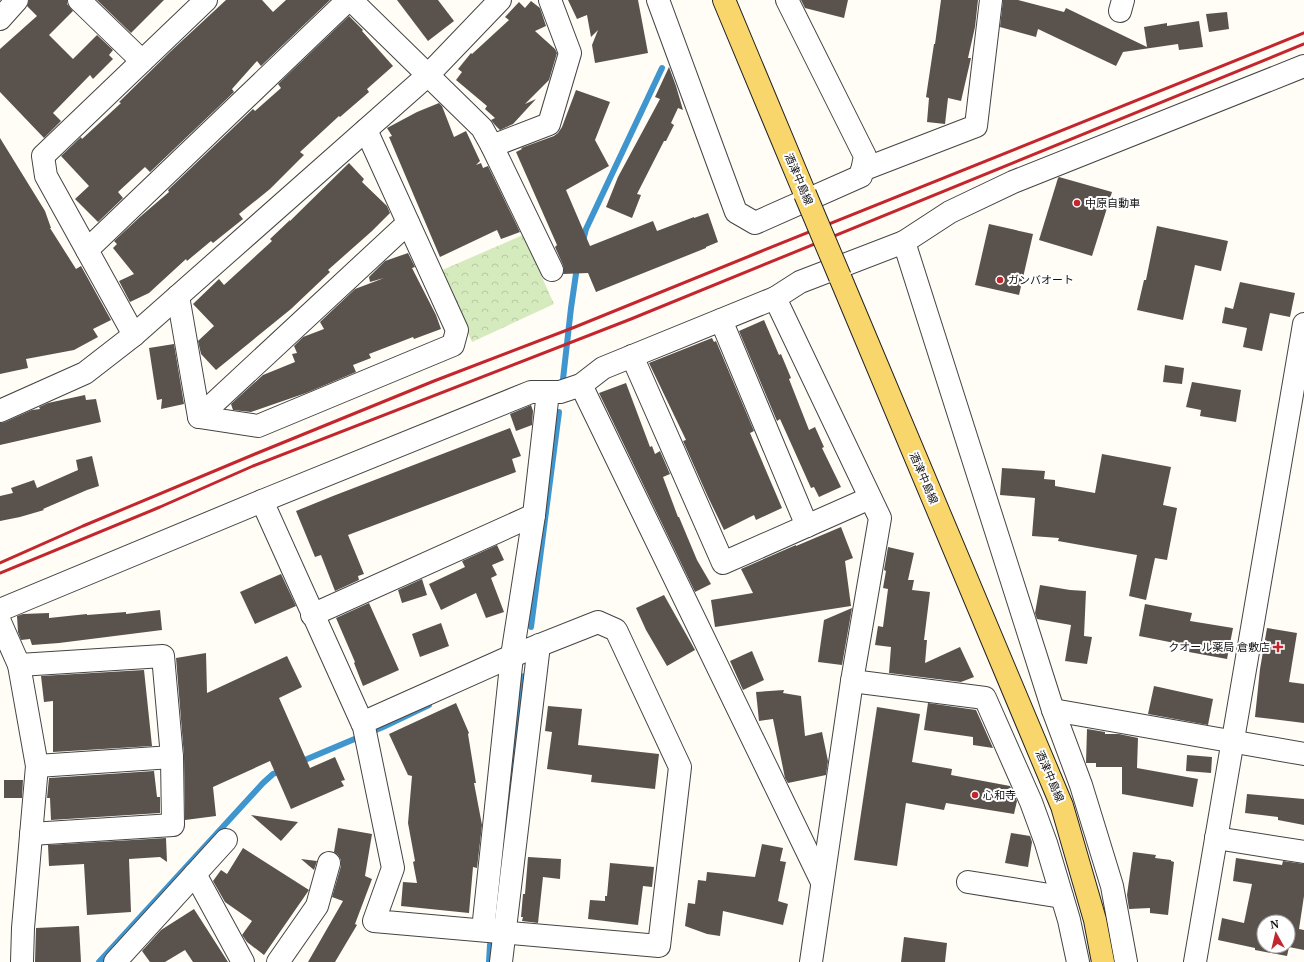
<svg xmlns="http://www.w3.org/2000/svg" width="1304" height="962" font-family="'PT Serif','Noto Sans JP',serif">
<defs>
<pattern id="park-crowns" width="20" height="18" patternUnits="userSpaceOnUse"><rect width="20" height="18" fill="#d5ebbd"/><path d="M2 6a3 3 0 1 1 6 0M12 15a3 3 0 1 1 6 0" fill="none" stroke="#b6c8a1"/></pattern>
</defs>
<rect width="100%" height="100%" fill="#fffdf5"/>
<!-- park -->
<polygon fill="url(#park-crowns)" points="523,235 554,304 472,342 440,271"/>
<g fill="none" stroke-linecap="round" stroke-linejoin="round">
<!-- stream -->
<g stroke="#3f96cf" stroke-width="6">
<polyline points="583,241 586,229 662,68"/>
<polyline points="563,379 571,308 577,267"/>
<polyline points="531,627 559,412"/>
<polyline points="300,762 383,727 429,705"/>
<polyline points="506,812 524,676"/>
<polyline points="99,962 263,783 273,774 283,770"/>
<polyline points="489,962 490,945"/>
</g>
</g>
<!-- building -->
<g fill="#5a524d" fill-rule="evenodd">
<polygon points="29,0 67,0 67,4 73,11 49,35 73,59 97,35 113,50 109,55 113,59 93,79 90,75 53,113 61,121 44,138 0,92 0,49 37,16 27,6"/>
<polygon points="97,0 164,0 131,33"/>
<polygon points="226,0 262,0 273,12 286,0 330,0 261,66 257,61 232,89 234,92 150,172 145,167 118,192 123,198 98,222 75,199 89,186 61,156 81,137 82,139 121,103 119,102 171,51"/>
<polygon points="397,0 438,0 454,21 428,41"/>
<polygon points="568,0 638,0 648,53 595,63 592,45 598,30 591,37 587,15 577,19"/>
<polygon points="801,0 848,0 844,18 805,8"/>
<polygon points="941,0 978,0 975,27 968,58 971,58 961,101 948,98 945,124 927,122 929,98 926,97 934,44 935,44"/>
<polygon points="1003,0 1018,0 1064,12 1066,8 1147,47 1144,27 1167,23 1167,26 1199,21 1203,47 1179,50 1178,44 1123,52 1116,66 1038,29 1036,37 1000,27"/>
<polygon points="531,1 540,8 546,26 535,31 555,49 557,53 549,80 525,104 536,99 513,124 500,130 495,125 491,120 495,118 485,109 487,106 456,80 462,72 458,69 471,53 472,54 509,20 505,17 519,2 525,8"/>
<polygon points="1227,12 1229,29 1209,32 1206,14"/>
<polygon points="349,16 363,30 362,31 393,66 367,89 369,92 340,117 339,116 300,152 304,155 270,189 239,214 243,219 213,243 211,241 187,261 186,259 149,293 130,302 119,281 134,274 113,248 117,244 114,241 141,216 169,192 168,190 253,109 255,111 281,88 278,84"/>
<polygon points="669,67 676,86 683,110 678,108 671,123 674,125 666,141 664,141 637,194 641,195 632,218 606,207 618,177 660,99 655,97"/>
<polygon points="576,90 610,102 595,140 609,166 566,190 590,246 653,221 657,231 694,217 694,218 708,213 718,242 706,247 706,248 596,292 588,273 563,274 564,271 563,265 555,247 557,245 516,152 522,149 521,148 554,136 558,133 562,127"/>
<polygon points="439,103 442,106 454,137 466,131 480,161 476,165 481,163 483,168 488,166 520,232 501,239 497,230 440,257 389,137 392,136 387,128 417,112"/>
<polygon points="0,138 45,211 51,228 50,228 76,269 81,266 111,320 93,329 98,337 74,350 26,359 28,368 0,374"/>
<polygon points="349,163 364,179 362,182 387,206 390,213 372,231 328,270 330,272 291,309 216,370 201,354 198,341 214,326 193,304 219,279 224,285 272,241 270,239 290,220 290,221"/>
<polygon points="1059,177 1112,192 1092,256 1039,240 1058,178"/>
<polygon points="989,224 1033,234 1019,295 975,285"/>
<polygon points="1157,226 1228,241 1221,271 1195,265 1183,320 1137,310 1144,280 1146,280"/>
<polygon points="408,253 415,267 412,268 436,315 441,329 414,339 413,337 369,354 371,358 353,365 356,372 306,393 251,412 233,410 231,404 263,375 295,362 292,354 297,353 294,346 303,337 324,329 320,322 355,289 384,278 370,282 369,277 385,261"/>
<polygon points="1240,282 1295,293 1290,317 1270,313 1262,351 1243,347 1247,328 1222,323 1225,307 1233,309"/>
<polygon points="764,320 779,355 781,354 791,378 789,379 809,430 815,427 824,447 822,448 841,487 819,497 814,487 811,488 780,419 777,421 739,331"/>
<polygon points="712,338 714,342 716,341 754,431 750,433 782,508 756,520 754,515 724,530 708,497 683,441 686,440 649,363"/>
<polygon points="174,344 184,404 161,409 162,399 157,400 149,348"/>
<polygon points="1165,365 1184,368 1182,384 1163,382"/>
<polygon points="1192,382 1241,390 1236,422 1200,416 1201,410 1186,407"/>
<polygon points="626,383 650,447 652,446 655,454 660,451 670,474 663,477 678,517 679,517 697,560 711,584 695,592 599,393"/>
<polygon points="85,395 86,400 96,399 101,422 0,445 0,423 5,422 32,410 40,409 39,407 48,403"/>
<polygon points="531,405 533,411 532,425 516,431 510,414"/>
<polygon points="510,428 521,456 512,459 516,472 348,535 364,574 358,576 359,580 335,591 321,555 315,557 296,511 333,496"/>
<polygon points="1102,454 1171,467 1163,505 1177,508 1167,560 1155,558 1146,600 1129,596 1137,555 1058,541 1059,538 1032,536 1035,498 1000,495 1002,468 1045,471 1044,479 1055,480 1055,486 1095,493"/>
<polygon points="92,456 99,486 87,490 43,509 44,510 20,517 0,521 0,496 13,493 11,488 34,480 37,488 78,470 76,460"/>
<polygon points="841,527 853,558 845,561 851,606 715,627 711,600 753,593 741,569 796,545 796,546"/>
<polygon points="497,545 504,560 492,565 497,575 491,578 504,612 486,618 476,593 441,610 429,584 465,567 462,561"/>
<polygon points="888,547 914,553 908,580 914,580 912,590 930,592 924,640 927,640 925,663 960,647 974,677 961,682 889,673 891,647 875,645 878,626 883,627 888,589 883,588 886,571 884,570"/>
<polygon points="281,574 296,606 255,624 240,592"/>
<polygon points="422,579 427,595 402,603 398,590"/>
<polygon points="1040,585 1070,590 1086,591 1084,636 1092,637 1087,664 1065,661 1071,625 1037,619 1035,613"/>
<polygon points="664,595 695,650 667,666 646,630 636,608"/>
<polygon points="369,603 399,670 363,686 354,663 355,662 336,618"/>
<polygon points="1145,604 1192,613 1190,621 1233,628 1227,659 1189,652 1190,646 1139,636"/>
<polygon points="852,608 842,665 818,662 824,620"/>
<polygon points="160,610 162,630 59,643 32,645 30,639 21,640 18,632 17,616 23,614 49,613 49,618 87,614 87,615 126,612 126,614"/>
<polygon points="441,623 449,646 420,657 412,634"/>
<polygon points="1267,628 1297,633 1289,682 1304,684 1304,723 1255,717 1260,669"/>
<polygon points="752,651 764,680 743,690 730,661"/>
<polygon points="206,653 207,693 287,656 302,687 279,698 310,768 335,757 345,780 341,781 344,786 291,809 270,761 213,787 216,816 185,820 184,756 176,658"/>
<polygon points="144,670 152,746 53,752 53,701 44,702 41,676"/>
<polygon points="1154,686 1213,699 1208,725 1148,714"/>
<polygon points="784,690 783,693 801,696 805,736 822,732 828,761 826,775 788,783 785,778 773,719 759,721 756,692"/>
<polygon points="456,703 469,733 468,734 476,783 474,783 482,825 477,868 473,867 469,913 401,906 403,882 417,883 413,862 415,861 408,823 412,776 408,775 389,734"/>
<polygon points="928,703 976,710 993,748 973,745 973,737 924,730"/>
<polygon points="548,706 582,709 578,745 659,754 655,789 591,782 592,775 547,769 552,732 545,731"/>
<polygon points="877,707 920,714 912,762 952,769 951,775 1010,786 1017,801 1014,814 946,803 944,810 906,803 897,866 854,860"/>
<polygon points="1087,729 1105,732 1105,734 1119,734 1138,738 1137,768 1198,779 1193,807 1122,794 1122,767 1096,767 1096,763 1086,763"/>
<polygon points="1187,755 1212,757 1211,773 1186,771"/>
<polygon points="154,771 157,797 160,797 160,813 51,820 50,798 47,798 49,778"/>
<polygon points="4,780 23,780 22,798 4,798"/>
<polygon points="1247,794 1304,799 1304,825 1278,820 1278,817 1245,813"/>
<polygon points="251,815 298,822 281,841"/>
<polygon points="338,828 372,834 365,876 372,879 355,924 357,925 335,962 308,962 343,901 332,897 341,866 341,860 338,855 334,852"/>
<polygon points="1011,833 1030,836 1032,842 1028,867 1005,863"/>
<polygon points="166,838 167,862 160,857 129,859 131,912 87,915 84,864 49,866 48,845"/>
<polygon points="762,844 783,848 780,861 786,862 778,901 788,904 783,925 723,911 720,936 707,934 685,926 688,903 695,904 698,880 706,881 707,872 755,877"/>
<polygon points="243,848 309,890 264,955 247,942 242,935 252,921 225,902 213,881 221,870 227,874"/>
<polygon points="1133,852 1156,855 1155,858 1171,860 1171,861 1174,862 1168,915 1150,913 1150,908 1129,909 1127,895"/>
<polygon points="528,857 561,859 560,879 543,877 538,923 522,921 523,917 521,917 523,894 525,894"/>
<path d="M1236 858 1282 865 1283 861 1304 864V896L1299 929 1304 930V950L1289 947 1287 956 1255 950V948L1218 940 1222 918 1244 923 1252 884 1233 881ZM1264 922H1288V946H1264Z"/>
<polygon points="301,859 317,861 314,870"/>
<polygon points="610,863 654,867 652,887 643,886 638,925 588,919 590,900 605,901 605,896 607,896"/>
<polygon points="194,909 228,962 193,962 185,950 165,962 150,962 142,951 161,930"/>
<polygon points="79,926 81,962 35,962 36,928"/>
<polygon points="904,937 947,943 945,962 901,962"/>
</g>
<g fill="none" stroke-linecap="round" stroke-linejoin="round">
<!-- minor casing -->
<g stroke="#444" stroke-width="24">
<g id="minor">
<polyline points="79,0 142,61"/>
<polyline points="206,0 43,156 46,176 134,335 428,75 500,0"/>
<polyline points="351,0 482,128 492,146 552,270"/>
<polyline points="658,0 736,212 755,223 861,176 865,156 787,0"/>
<polyline points="1120,11 1123,0"/>
<polyline points="0,19 17,0"/>
<polyline points="492,146 549,124 570,53 550,0"/>
<polyline points="862,170 976,126 991,0"/>
<polyline points="904,242 1053,710 1081,785 1112,886 1126,962"/>
<polyline points="87,250 348,0"/>
<polyline points="178,296 199,417 258,426 453,345 457,330 366,130"/>
<polyline points="721,320 807,526"/>
<polyline points="632,356 723,563 870,498"/>
<polyline points="581,385 822,882"/>
<polyline points="0,411 85,373 134,335"/>
<polyline points="199,417 408,223"/>
<polyline points="262,501 364,727 393,868 374,921 659,946 680,767 616,630 598,622 512,656 362,723"/>
<polyline points="0,610 262,501 531,392 560,392 581,385 603,368 775,298"/>
<polyline points="312,615 534,515"/>
<polyline points="0,622 19,665 37,766 23,928 22,962"/>
<polyline points="19,665 163,656 172,757 37,766"/>
<polyline points="852,681 985,698 1031,802 1046,843 1069,920 1078,962"/>
<polyline points="1053,710 1304,754"/>
<polyline points="31,834 173,825 172,757"/>
<polyline points="1216,838 1304,852"/>
<polyline points="195,874 243,962"/>
<polyline points="968,882 1062,897"/>
<polyline points="483,930 512,656 534,515 548,392"/>
<polyline points="115,962 226,840"/>
<polyline points="278,962 317,906 329,863"/>
<polyline points="501,962 539,645"/>
<polyline points="811,962 852,681 880,518 775,298 800,282 904,242 950,212 1013,182 1304,66"/>
<polyline points="1195,962 1304,324"/>
</g>
</g>
<!-- major casing -->
<g stroke="#222" stroke-width="24">
<g id="major">
<polyline points="724,0 805,194"/>
<polyline points="840,277 1062,806 1095,920 1103,962"/>
</g>
</g>
<!-- minor -->
<use href="#minor" stroke="#fff" stroke-width="22"/>
<!-- major -->
<use href="#major" stroke="#f9d66b" stroke-width="22"/>
<!-- rail -->
<g stroke="#c4262e" stroke-width="3">
<polyline points="0,563 83,526 255,454 434,381 575,327 757,253 1304,33"/>
<polyline points="0,573 160,507 253,466 631,319 1304,44"/>
</g>
<!-- major-bridge casing -->
<g stroke="#222" stroke-width="24" stroke-linecap="butt">
<polyline id="major-bridge" points="805,194 840,277"/>
</g>
<!-- major-bridge -->
<use href="#major-bridge" stroke="#f9d66b" stroke-width="22"/>
</g>
<!-- markers -->
<g fill="#c4262e" stroke="#fff" stroke-width="1.5">
<circle cx="1077" cy="203" r="4"/>
<circle cx="1000" cy="280" r="4"/>
<path d="M1276 641h4v4h4v4h-4v4h-4v-4h-4v-4h4z"/>
<circle cx="975" cy="795" r="4"/>
</g>
<g text-anchor="middle" stroke-width="4" stroke-linejoin="round" paint-order="stroke">
<!-- street labels -->
<g font-size="11" fill="#111" stroke="#fff">
<text transform="translate(799 179) rotate(67)" y="4">酒津中島線</text>
<text transform="translate(924 478) rotate(67)" y="4">酒津中島線</text>
<text transform="translate(1050 776) rotate(67)" y="4">酒津中島線</text>
</g>
<!-- poi labels -->
<g font-size="11" fill="#111" stroke="#fff" text-anchor="start">
<text x="1085" y="207">中原自動車</text>
<text x="1008" y="284">ガンバオート</text>
<text x="1270" y="651" text-anchor="end">クオール薬局 倉敷店</text>
<text x="983" y="799">心和寺</text>
</g>
</g>
<!-- north arrow -->
<g transform="translate(1276 934) rotate(352)"><circle r="19" fill="#ffffff" stroke="#a0a0a0"/>
<path d="M0-3L7 15L0 10L-7 15Z" fill="#c4262e"/>
<text y="-6" font-size="11" font-weight="bold" text-anchor="middle" fill="#111111">N</text>
</g>
</svg>
